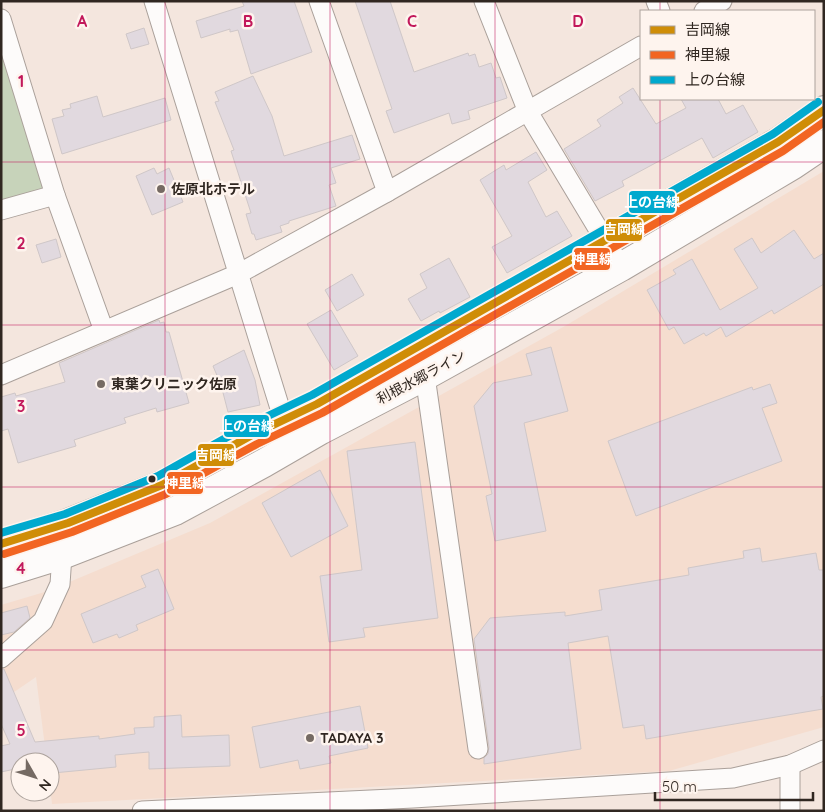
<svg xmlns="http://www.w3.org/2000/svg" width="825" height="812" font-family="Quicksand,'Noto Sans JP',sans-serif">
<rect width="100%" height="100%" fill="#f4e6de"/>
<!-- built -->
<polygon fill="#f5ddcf" points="824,171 824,727 669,771 52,804 50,786 50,762 47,762 36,677 1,701 1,605 48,591 210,523 565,326"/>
<!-- green -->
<polygon fill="#c7d3ba" points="1,19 55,195 1,210"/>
<!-- building -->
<g fill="#e1d9df" stroke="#cfc7c8">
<polygon points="242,1 294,1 312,52 251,74 238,30 230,32 230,29 201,38 196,21 244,6"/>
<polygon points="355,1 390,1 414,72 468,53 469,56 475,54 479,67 491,63 496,78 500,77 507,98 468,111 470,119 452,124 449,113 394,133 386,111 392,109"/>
<polygon points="144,28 149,44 131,49 126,34"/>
<polygon points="253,76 272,116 284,156 352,135 360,159 331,168 336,183 329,185 336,206 289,221 289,223 280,226 282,232 256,240 254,234 252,234 246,214 251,213 231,151 234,150 215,102 219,101 215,92"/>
<polygon points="633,88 656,124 686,108 681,99 718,99 726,114 743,105 758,132 713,158 702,138 622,181 624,186 595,201 564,149 601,126 597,120 623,103 619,97"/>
<polygon points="97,96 103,117 165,98 171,120 62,154 52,119 64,116 62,110 71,108 70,104"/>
<polygon points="536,152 547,170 528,182 546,217 557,211 572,236 507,273 492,247 512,236 480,180 504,165 506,170"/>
<polygon points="154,168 157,174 169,168 183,202 152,215 136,176"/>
<polygon points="794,230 814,259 824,253 824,284 774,314 772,310 726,337 721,327 706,336 704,333 684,344 674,327 669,330 647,290 676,274 673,270 692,259 720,310 758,288 734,249 752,238 761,253"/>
<polygon points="56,239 61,257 42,263 36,245"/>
<polygon points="449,258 470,297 440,313 439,311 421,321 408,299 427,288 420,274"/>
<polygon points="352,274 364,295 337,311 325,290"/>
<polygon points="331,310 358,356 334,370 307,324"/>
<polygon points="159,320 160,323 164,322 166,332 169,332 189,403 157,412 156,408 124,418 126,423 74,440 76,446 18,463 8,429 1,431 1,397 15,393 16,396 65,382 59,363"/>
<polygon points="551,347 568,411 524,423 546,531 495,541 486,496 492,494 474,406 493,383 532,375 526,354"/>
<polygon points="244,350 255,380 260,405 228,412 221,385 213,366"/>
<polygon points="770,384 777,403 762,408 782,461 636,516 608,441 752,387 753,390"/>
<polygon points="415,442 438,618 363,628 365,637 329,642 320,576 362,570 347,451"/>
<polygon points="320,470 348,526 291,557 262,503"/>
<polygon points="760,548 762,562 816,553 819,570 824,570 824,696 821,697 823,709 646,739 644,725 623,728 608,636 568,643 581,749 484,764 484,758 488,754 489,747 474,639 490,618 565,612 565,616 602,610 599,590 689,575 688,568 744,558 743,551"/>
<polygon points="158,569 174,609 136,625 138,630 119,638 117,634 93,643 81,614 146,587 141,576"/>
<polygon points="27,606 30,618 14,632 1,635 1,613"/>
<polygon points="1,669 4,669 35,742 99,736 99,739 135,734 134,728 154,727 154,717 181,715 182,737 229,735 230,766 149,769 149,752 115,755 116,767 53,773 52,762 20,762 20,768 1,772 1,746 10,744 1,724"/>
<polygon points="360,706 368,748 329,756 331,763 300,769 298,760 260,768 252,727"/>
</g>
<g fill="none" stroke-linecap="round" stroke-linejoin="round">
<!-- street casing -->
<g stroke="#aaa09a" stroke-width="21">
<g id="street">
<polyline points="154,1 287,431"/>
<polyline points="319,1 387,192"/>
<polyline points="484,1 528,112 621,267"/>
<polyline points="656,1 660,11"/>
<polyline points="704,11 722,1"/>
<polyline points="1,19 55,195 104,331"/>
<polyline points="1,210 55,195"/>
<polyline points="1,375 238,274 387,192 641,46"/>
<polyline points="425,376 478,749"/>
<polyline points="1,658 43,621 60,584 62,555"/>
<polyline points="142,811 413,798 733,778 790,765 824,750"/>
<polyline points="790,811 790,765"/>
</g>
</g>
<!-- highway casing -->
<g stroke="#aaa09a" stroke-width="30">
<g id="highway">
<polyline points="1,544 68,523 162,485 252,435 317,404 778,142 824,110"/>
<polyline points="1,574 62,555 175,511 264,463 321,430 425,376 621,267 793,165 824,144"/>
</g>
</g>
<!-- street -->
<use href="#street" stroke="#fdfbfa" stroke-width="19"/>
<!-- highway -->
<use href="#highway" stroke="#fdfbfa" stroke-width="28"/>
<!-- bus-1 casing -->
<g stroke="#fef4ee" stroke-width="11">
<polyline id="bus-1" points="1,544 68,523 162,485 252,435 317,404 778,142 824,110"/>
</g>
<!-- bus-2 casing -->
<g stroke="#fef4ee" stroke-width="11">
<polyline id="bus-2" points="4,554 72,532 166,494 257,444 322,413 783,151 824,122"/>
</g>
<!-- bus-3 casing -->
<g stroke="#fef4ee" stroke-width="11">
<polyline id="bus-3" points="1,533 65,514 158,476 247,426 312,395 773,134 818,102"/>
</g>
<!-- bus-1 -->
<use href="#bus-1" stroke="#cf8d07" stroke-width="8"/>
<!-- bus-2 -->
<use href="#bus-2" stroke="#f26522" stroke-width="8"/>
<!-- bus-3 -->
<use href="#bus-3" stroke="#00a9ce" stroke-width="8"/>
</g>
<!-- grid -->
<path fill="none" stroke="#c2185b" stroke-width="1" stroke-opacity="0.55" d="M165 1V811M330 1V811M495 1V811M660 1V11M660 99V811M1 162H824M1 325H824M1 487H824M1 650H824"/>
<!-- markers -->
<g fill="#756a63" stroke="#fef4ee" stroke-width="2">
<circle cx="161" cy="189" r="5"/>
<circle cx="101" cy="384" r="5"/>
<circle cx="310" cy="738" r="5"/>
</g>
<circle fill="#302721" stroke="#fef4ee" stroke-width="2" cx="152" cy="479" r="4.5"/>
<g text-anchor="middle" stroke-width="5" stroke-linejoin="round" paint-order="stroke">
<!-- poi labels -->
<g font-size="14" font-weight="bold" fill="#302721" stroke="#fef4ee" text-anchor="start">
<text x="171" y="194">佐原北ホテル</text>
<text x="111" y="389">東葉クリニック佐原</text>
<text x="320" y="743">TADAYA 3</text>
</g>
<!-- street labels -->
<g font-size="14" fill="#302721" stroke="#fef4ee">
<text transform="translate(421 377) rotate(-28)" y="5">利根水郷ライン</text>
</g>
</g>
<g font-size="16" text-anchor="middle" font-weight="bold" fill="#c2185b" stroke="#fef4ee" stroke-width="5" stroke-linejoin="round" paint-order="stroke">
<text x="82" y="27">A</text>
<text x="248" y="27">B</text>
<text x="412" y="27">C</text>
<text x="578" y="27">D</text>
<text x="21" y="87">1</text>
<text x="21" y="249">2</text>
<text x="21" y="412">3</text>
<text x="21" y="574">4</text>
<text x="21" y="736">5</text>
</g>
<g stroke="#fef4ee" stroke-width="2">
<rect x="628" y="190" width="48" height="24" rx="5" fill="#00a9ce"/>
<rect x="605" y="218" width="38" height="24" rx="5" fill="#cf8d07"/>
<rect x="573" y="247" width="38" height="24" rx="5" fill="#f26522"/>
<rect x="223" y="414" width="47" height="24" rx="5" fill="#00a9ce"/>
<rect x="197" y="443" width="38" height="24" rx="5" fill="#cf8d07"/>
<rect x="166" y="471" width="38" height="24" rx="5" fill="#f26522"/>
</g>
<g font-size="14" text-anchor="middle" font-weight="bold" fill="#fff">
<text x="652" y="207">上の台線</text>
<text x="624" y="234">吉岡線</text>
<text x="592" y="264">神里線</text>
<text x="247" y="431">上の台線</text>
<text x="216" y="460">吉岡線</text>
<text x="185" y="488">神里線</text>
</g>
<!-- border -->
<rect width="825" height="812" fill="none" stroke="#302721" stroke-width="5"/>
<!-- legend -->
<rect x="640" y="10" width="175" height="90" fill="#fef4ee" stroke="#aca29c"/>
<rect x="650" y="26" width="25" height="8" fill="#cf8d07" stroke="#aca29c"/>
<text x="685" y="35" font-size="15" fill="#302721">吉岡線</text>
<rect x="650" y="51" width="25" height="8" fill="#f26522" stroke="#aca29c"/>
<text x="685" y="60" font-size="15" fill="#302721">神里線</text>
<rect x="650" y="76" width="25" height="8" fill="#00a9ce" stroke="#aca29c"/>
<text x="685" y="85" font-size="15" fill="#302721">上の台線</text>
<!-- north arrow -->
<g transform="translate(35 777) rotate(129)"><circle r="24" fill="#fef4ee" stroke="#aca29c"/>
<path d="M0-4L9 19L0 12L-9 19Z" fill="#756a63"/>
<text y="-8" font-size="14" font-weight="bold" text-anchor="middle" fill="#302721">N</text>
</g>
<!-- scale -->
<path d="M655 792v8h158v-8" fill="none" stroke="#302721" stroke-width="2.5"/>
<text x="662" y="792" font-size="15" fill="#302721" stroke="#fef4ee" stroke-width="4" paint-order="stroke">50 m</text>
</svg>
